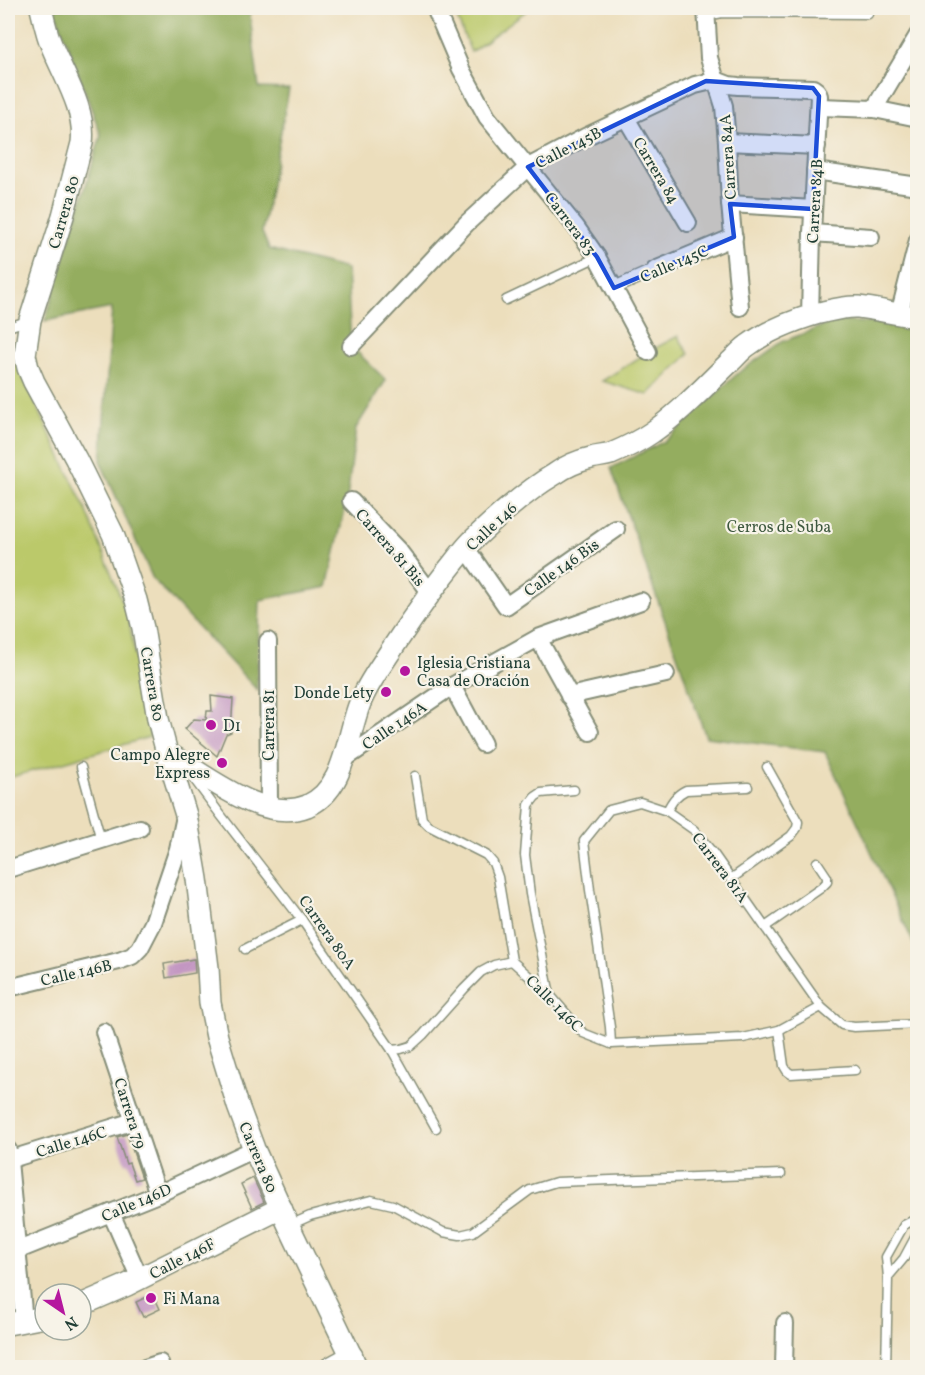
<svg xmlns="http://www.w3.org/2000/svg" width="925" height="1375" font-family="Vollkorn,serif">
<rect width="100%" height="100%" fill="#f7f3e8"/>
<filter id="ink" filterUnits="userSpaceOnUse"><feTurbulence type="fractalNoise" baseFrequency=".0167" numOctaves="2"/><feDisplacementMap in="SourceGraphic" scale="12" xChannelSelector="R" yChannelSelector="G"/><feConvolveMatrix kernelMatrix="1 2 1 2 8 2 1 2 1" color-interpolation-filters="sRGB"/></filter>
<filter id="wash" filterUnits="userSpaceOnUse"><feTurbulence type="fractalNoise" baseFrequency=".008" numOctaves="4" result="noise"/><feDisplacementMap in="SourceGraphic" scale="24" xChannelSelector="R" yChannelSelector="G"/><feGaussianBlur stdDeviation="1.35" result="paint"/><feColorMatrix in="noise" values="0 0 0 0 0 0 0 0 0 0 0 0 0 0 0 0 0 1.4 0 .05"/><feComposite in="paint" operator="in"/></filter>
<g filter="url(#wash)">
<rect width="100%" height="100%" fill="#ecdebc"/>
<!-- green -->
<g fill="#bbc96b" stroke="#6d8350" stroke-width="1.5">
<polygon points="453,8 530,8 471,52"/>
<polygon points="678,336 689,354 648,395 602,381 648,352"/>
<polygon points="12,354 88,514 128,616 150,737 8,778 8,367"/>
</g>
<!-- forest -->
<g fill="#94ad5f" stroke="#5a754a" stroke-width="1.5">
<polygon points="56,8 249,8 259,88 289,89 262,232 269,249 347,269 351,346 386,380 356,428 347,499 327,587 260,600 257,690 153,579 101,463 112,308 45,321 101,135 55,11"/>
<polygon points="835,321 880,323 917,330 917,951 825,752 706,737 611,468 665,441 738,373 782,342"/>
</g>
<g id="blocks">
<!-- building -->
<g fill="#c396c2">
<polygon points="211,696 233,699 231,732 226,734 217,756 185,729 194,719 206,720 207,711 212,711"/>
<polygon points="194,959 195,973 166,978 164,964"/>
<polygon points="127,1134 142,1178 135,1180 129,1163 126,1164 117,1137"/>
<polygon points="253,1178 264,1202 252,1208 241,1184"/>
<polygon points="153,1294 160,1309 143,1317 136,1302"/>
</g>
</g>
</g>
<g filter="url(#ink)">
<use href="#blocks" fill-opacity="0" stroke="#868e78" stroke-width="1.5"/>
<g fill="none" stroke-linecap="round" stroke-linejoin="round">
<!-- service casing -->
<g stroke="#868e78" stroke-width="11">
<g id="service">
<polyline points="707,16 722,13 868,14"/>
<polyline points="506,300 597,257"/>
<polyline points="8,327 27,321"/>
<polyline points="81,767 101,840"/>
<polyline points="415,776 422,819 429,826 486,855 493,863 498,877 512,961"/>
<polyline points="194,779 220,814 302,920 392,1050 436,1128"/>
<path d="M667 811C672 801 676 795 686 790L748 787"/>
<polyline points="731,879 791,836 797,828 798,822 767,767"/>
<polyline points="765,927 821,888 827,882 827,877 817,862"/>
<polyline points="245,949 302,920"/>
<polyline points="550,995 530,894 525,855 529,805 535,797 541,793 574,790"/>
<polyline points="779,1030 784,1066 787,1071 791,1074 855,1070"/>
<polyline points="611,1044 610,1027 590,890 584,841 609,810 640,802 667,811 694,830 713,853 821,1007 842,1025 854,1027 918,1024"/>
<polyline points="392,1050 401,1049 411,1046 423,1035 464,989 481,972 494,965 512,961 551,996 583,1033 611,1044 743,1038 779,1030 821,1007"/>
<polyline points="918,1218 904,1225 886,1257 888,1277 904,1258 918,1232"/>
<polyline points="290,1225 310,1216 371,1200 393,1205 443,1232 460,1235 473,1232 530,1190 556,1182 781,1174"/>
<polyline points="886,1368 888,1277"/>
</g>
</g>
<!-- pedestrian casing -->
<g stroke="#868e78" stroke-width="15">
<polyline id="pedestrian" points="614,288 655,270"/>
</g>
<!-- minor casing -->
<g stroke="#868e78" stroke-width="20">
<g id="minor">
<polyline points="435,8 461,69 487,117 576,227 597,257 648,352"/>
<polyline points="706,8 709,58 724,106 727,142 730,204 740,307"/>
<polyline points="820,107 874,109 918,118"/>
<polyline points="874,109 918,35"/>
<polyline points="626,118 688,223"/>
<polyline points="727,142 817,146"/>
<polyline points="815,171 918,186"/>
<polyline points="730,204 813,209"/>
<polyline points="812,233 871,237"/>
<polyline points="655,270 734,237"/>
<polyline points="899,315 918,240"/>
<polyline points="351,346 467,223 528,167 585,137 695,85 716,80 729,85 738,86 813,88 817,91 819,96 812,233 810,316"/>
<polyline points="351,501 399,551 430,592"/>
<polyline points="466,548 506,606 616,529"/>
<polyline points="538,638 590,732"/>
<polyline points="268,641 269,808"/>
<polyline points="452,686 483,744"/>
<polyline points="569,696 666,674"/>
<polyline points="343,760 452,686 538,638 641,601"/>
<polyline points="8,869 140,828"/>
<polyline points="8,988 119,961 132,956 140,948 153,923 178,849 184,821"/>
<polyline points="104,1032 158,1194"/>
<polyline points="8,1150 24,1322"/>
<polyline points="8,1160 134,1121"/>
<polyline points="111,1213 140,1279"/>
<polyline points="16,1251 158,1194 254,1149"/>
<polyline points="145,1368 160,1363"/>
<polyline points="784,1368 785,1323"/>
</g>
</g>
<!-- tertiary casing -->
<g stroke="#868e78" stroke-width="24">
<g id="tertiary">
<path d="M41 8C44 21 47 36 53 49 65 78 86 110 82 143L63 216 30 320 25 355 28 368 34 382 76 459 113 534 136 600 143 628 158 719 167 753 186 815 197 879 208 968 210 1003 217 1037 238 1106 254 1149 289 1226 357 1368"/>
<path d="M167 753C205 774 262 824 307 806 346 789 346 738 360 703 365 690 374 676 382 664 403 632 424 600 448 570 456 560 464 549 473 540 498 516 526 491 555 474 566 466 578 461 591 458 598 456 604 456 611 454 625 448 638 442 651 433 678 415 705 386 729 363 735 358 740 351 747 346 767 331 795 320 819 313 832 310 845 306 858 307 878 309 898 315 918 317"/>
<polyline points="81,1305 127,1285 281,1208"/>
<polyline points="8,1324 45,1317"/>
<polyline points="330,1368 352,1356"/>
</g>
</g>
<!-- service -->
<use href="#service" stroke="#fff" stroke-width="8"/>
<!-- pedestrian -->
<use href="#pedestrian" stroke="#fff" stroke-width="12"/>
<!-- minor -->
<use href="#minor" stroke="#fff" stroke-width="16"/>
<!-- tertiary -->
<use href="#tertiary" stroke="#fff" stroke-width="21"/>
</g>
</g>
<!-- marked area -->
<path fill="#1d4ed8" fill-opacity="0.2" stroke="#1d4ed8" stroke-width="4.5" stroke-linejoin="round" d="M706 81 813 88 819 96 813 209 730 204 734 237 614 288 597 257 528 167Z"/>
<!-- markers -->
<g fill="#b5179e" stroke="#f7f3e8" stroke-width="2">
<circle cx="405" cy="671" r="6"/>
<circle cx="386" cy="692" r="6"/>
<circle cx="211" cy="725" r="6"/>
<circle cx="222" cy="763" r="6"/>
<circle cx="151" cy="1298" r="6"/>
</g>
<g text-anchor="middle" stroke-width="4.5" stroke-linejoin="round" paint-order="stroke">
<!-- street labels -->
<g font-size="16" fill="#1f3d34" stroke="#f7f3e8">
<text transform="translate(568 147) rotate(-27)" y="6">Calle 145B</text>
<text transform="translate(727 157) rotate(-94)" y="6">Carrera 84A</text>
<text transform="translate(657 170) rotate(59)" y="6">Carrera 84</text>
<text transform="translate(814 201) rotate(-87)" y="6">Carrera 84B</text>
<text transform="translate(63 212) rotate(-74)" y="6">Carrera 80</text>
<text transform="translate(571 223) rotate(53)" y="6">Carrera 83</text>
<text transform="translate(674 263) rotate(-23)" y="6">Calle 145C</text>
<text transform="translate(491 526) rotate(-43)" y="6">Calle 146</text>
<text transform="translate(391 547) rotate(49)" y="6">Carrera 81 Bis</text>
<text transform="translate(561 567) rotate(-35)" y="6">Calle 146 Bis</text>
<text transform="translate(153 684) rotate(80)" y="6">Carrera 80</text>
<text transform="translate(268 725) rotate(-90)" y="6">Carrera 81</text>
<text transform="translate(394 725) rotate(-34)" y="6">Calle 146A</text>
<text transform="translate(721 867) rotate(53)" y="6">Carrera 81A</text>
<text transform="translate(328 932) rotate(55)" y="6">Carrera 80A</text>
<text transform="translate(76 972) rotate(-13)" y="6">Calle 146B</text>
<text transform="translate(555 1003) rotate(45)" y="6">Calle 146C</text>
<text transform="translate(131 1113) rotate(72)" y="6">Carrera 79</text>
<text transform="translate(71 1141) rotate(-17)" y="6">Calle 146C</text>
<text transform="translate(259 1157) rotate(67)" y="6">Carrera 80</text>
<text transform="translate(136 1202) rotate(-23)" y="6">Calle 146D</text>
<text transform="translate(182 1258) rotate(-27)" y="6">Calle 146F</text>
</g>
<!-- park labels -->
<g font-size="16" fill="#3e593f" stroke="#f7f3e8">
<text x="779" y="532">Cerros de Suba</text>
</g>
<!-- poi labels -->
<g font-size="16" fill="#1f3d34" stroke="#f7f3e8" text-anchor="start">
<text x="417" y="668">Iglesia Cristiana<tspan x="417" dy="18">Casa de Oración</tspan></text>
<text x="374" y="698" text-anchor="end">Donde Lety</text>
<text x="223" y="731">D1</text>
<text x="210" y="760" text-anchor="end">Campo Alegre<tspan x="210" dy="18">Express</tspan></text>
<text x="163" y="1304">Fi Mana</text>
</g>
</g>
<!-- margin -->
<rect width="925" height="1375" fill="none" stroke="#f7f3e8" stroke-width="30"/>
<!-- north arrow -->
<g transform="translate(63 1312) rotate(145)"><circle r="28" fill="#f7f3e8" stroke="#a1aaa0" stroke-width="1.5"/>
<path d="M0-4.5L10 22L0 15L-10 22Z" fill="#b5179e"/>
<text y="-9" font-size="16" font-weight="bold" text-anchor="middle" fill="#1f3d34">N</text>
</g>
</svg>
